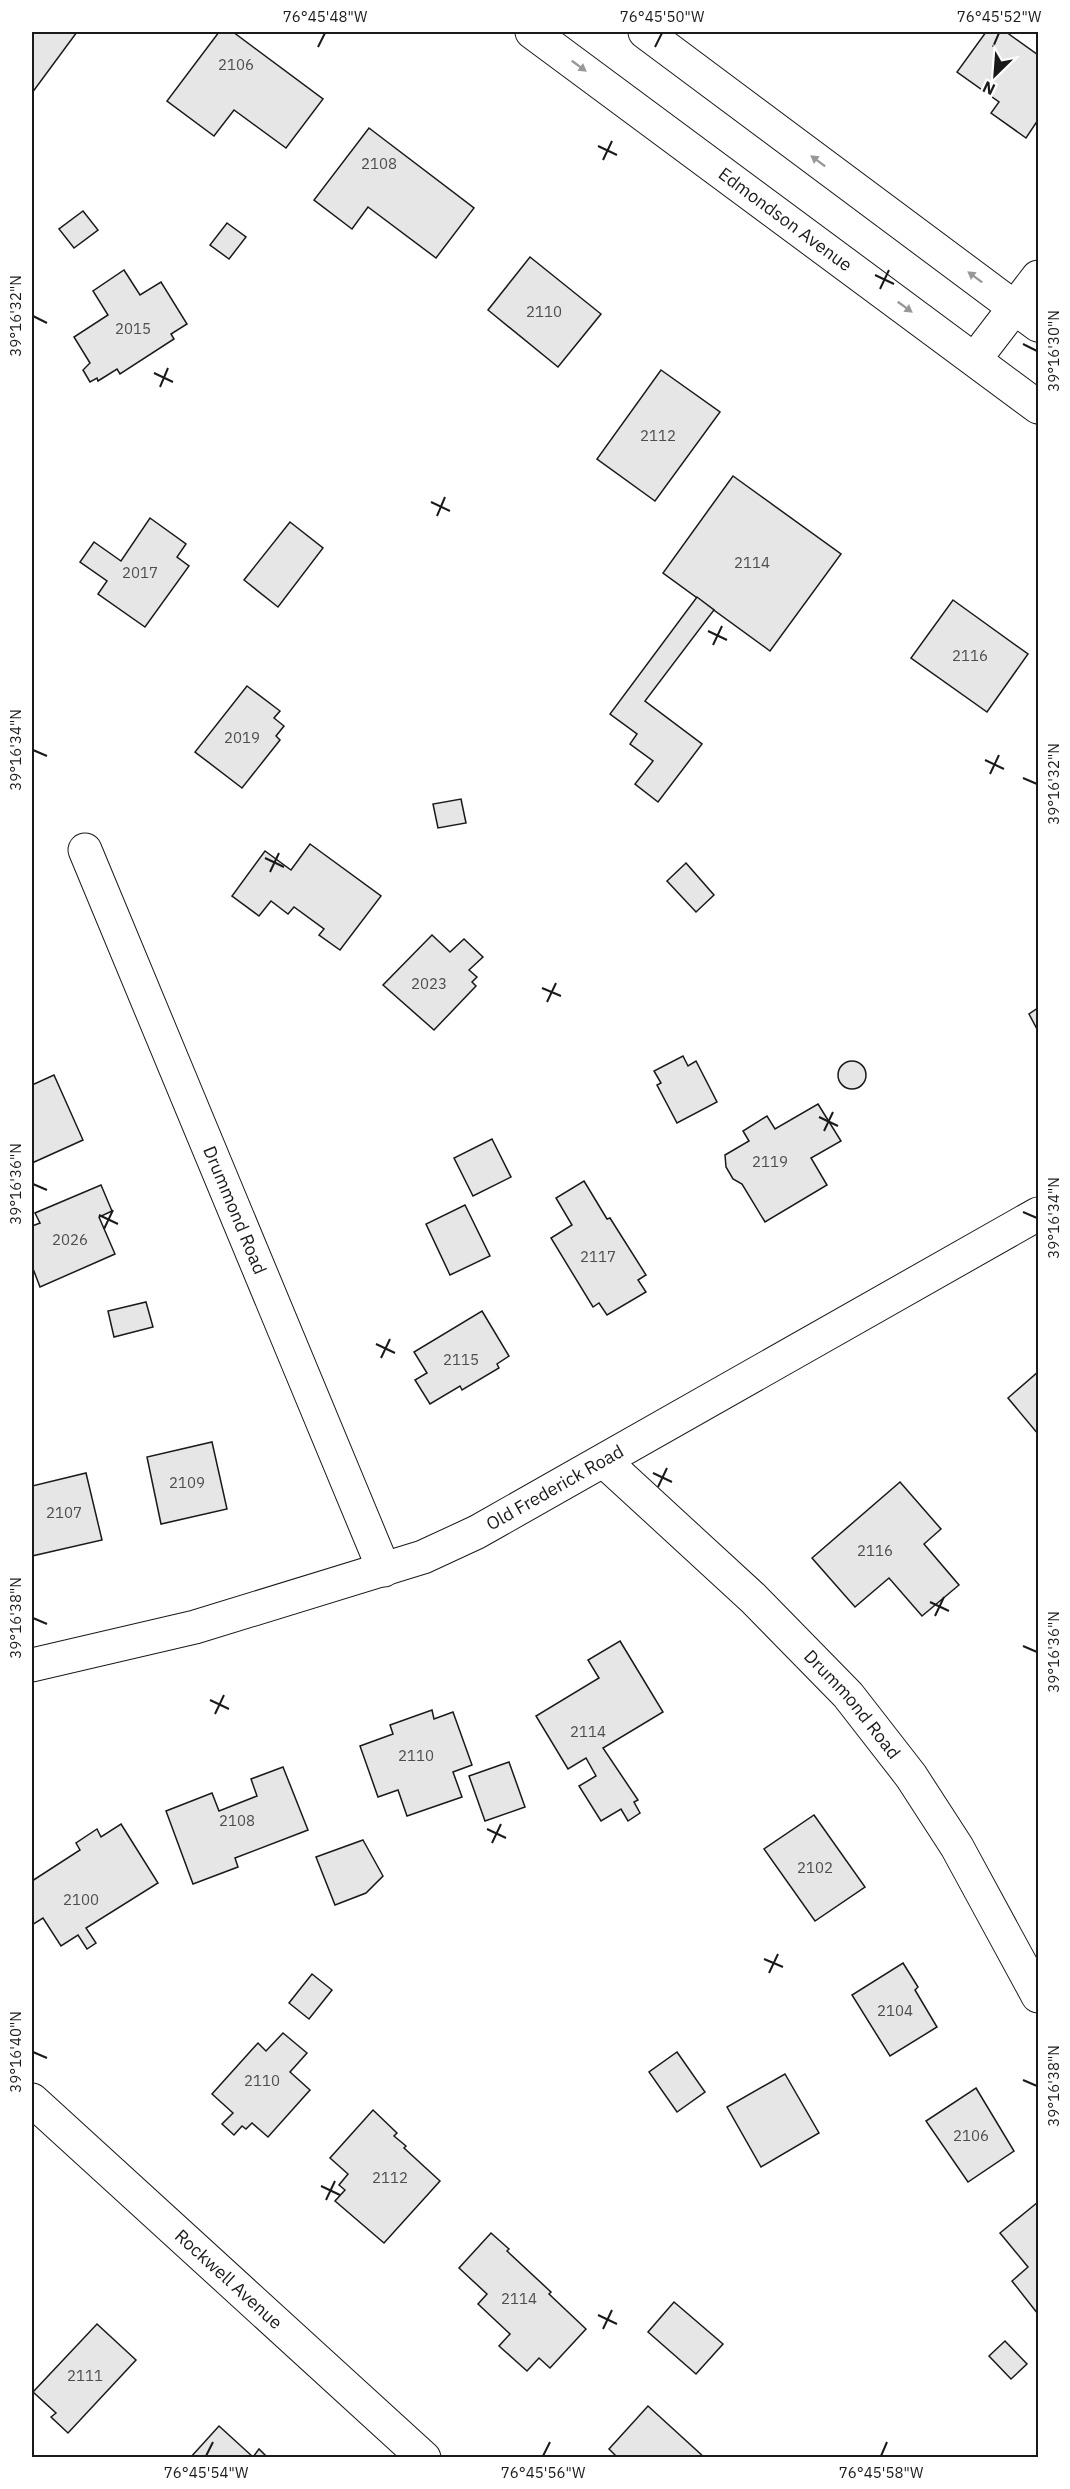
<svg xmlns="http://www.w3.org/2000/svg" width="1070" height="2489" font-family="'IBM Plex Sans',sans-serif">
<rect width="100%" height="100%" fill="#fff"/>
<!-- building -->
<g fill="#e6e6e6" stroke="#1a1a1a" stroke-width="1.5">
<polygon points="32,32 77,32 32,93"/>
<polygon points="219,32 233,32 323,99 286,148 234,110 214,136 167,101"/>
<polygon points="986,32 1006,32 1038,55 1038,120 1026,138 991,113 999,102 957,72"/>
<polygon points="369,128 474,208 436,258 368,207 352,229 314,200"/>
<polygon points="83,211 98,230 74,248 59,229"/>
<polygon points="227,223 246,237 229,259 210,245"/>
<polygon points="530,257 601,314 558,367 488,310"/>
<polygon points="124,270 140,295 161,282 187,324 171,334 174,339 120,374 117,369 98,381 97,378 90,382 83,370 90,363 74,337 108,315 93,291"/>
<polygon points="661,370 720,412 655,501 597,459"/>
<polygon points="733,476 841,554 770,651 663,573"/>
<polygon points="150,518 186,544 177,557 189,566 145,627 98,594 107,581 80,562 94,542 121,561"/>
<polygon points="290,522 323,548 278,607 244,580"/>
<polygon points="697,597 714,610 645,701 702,744 658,802 635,784 653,761 630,744 637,734 610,714"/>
<polygon points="953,600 1028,654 987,712 911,658"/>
<polygon points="247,686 280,711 274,718 284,726 276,736 280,740 242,788 195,752"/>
<polygon points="461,799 466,823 438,828 433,804"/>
<polygon points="310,844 381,896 340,950 319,935 324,929 294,907 288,914 271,901 259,916 232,896 265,851 291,870"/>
<polygon points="686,863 714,895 696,912 667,881"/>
<polygon points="432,935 450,952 464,939 483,957 469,970 477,977 472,982 476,986 434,1030 383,985"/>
<polygon points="1038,1008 1038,1031 1029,1014"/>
<polygon points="683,1056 688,1066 696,1061 717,1102 677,1123 657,1085 661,1083 654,1071"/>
<circle cx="852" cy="1075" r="14"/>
<polygon points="54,1075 83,1140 32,1163 32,1085"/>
<polygon points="818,1104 841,1141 811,1158 827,1185 765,1222 742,1184 733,1179 726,1167 725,1155 749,1141 743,1131 767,1116 775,1129"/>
<polygon points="492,1139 511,1177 473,1196 454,1158"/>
<polygon points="584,1181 607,1219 610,1218 646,1275 638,1280 646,1292 607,1315 599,1303 593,1307 551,1238 572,1225 556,1198"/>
<polygon points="101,1185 112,1211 99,1217 115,1254 40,1287 32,1266 32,1226 40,1223 35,1213"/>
<polygon points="465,1205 490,1256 450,1275 426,1224"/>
<polygon points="146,1302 153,1327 114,1337 108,1311"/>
<polygon points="482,1311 509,1356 497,1364 499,1368 462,1390 460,1386 430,1404 415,1380 427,1373 414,1352"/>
<polygon points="1038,1372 1038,1434 1008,1398"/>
<polygon points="212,1442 227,1509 161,1524 147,1457"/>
<polygon points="86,1473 102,1540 32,1556 32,1486"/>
<polygon points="900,1482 941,1529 924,1544 959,1585 922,1616 889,1578 855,1607 812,1558"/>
<polygon points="620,1641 663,1712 603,1748 638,1800 634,1802 640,1813 628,1821 621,1809 601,1821 579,1786 596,1776 586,1758 568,1769 536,1716 599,1678 588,1660"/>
<polygon points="432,1710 434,1719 453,1712 472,1765 453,1772 462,1797 407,1816 398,1790 378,1797 360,1746 393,1734 390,1725"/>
<polygon points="509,1762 525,1807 485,1821 469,1776"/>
<polygon points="283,1767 308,1830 235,1858 238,1867 193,1884 166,1811 212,1793 219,1811 257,1796 251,1779"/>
<polygon points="814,1815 865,1887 815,1921 764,1849"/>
<polygon points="121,1824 158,1883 86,1928 96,1943 87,1949 78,1935 61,1946 43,1918 32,1925 32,1881 80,1850 76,1843 97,1829 101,1837"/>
<polygon points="363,1840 383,1876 366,1893 335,1905 316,1857"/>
<polygon points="903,1963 918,1987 915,1990 937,2027 890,2056 852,1995"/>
<polygon points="312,1974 332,1990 309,2019 289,2003"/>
<polygon points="283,2033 307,2053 290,2072 310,2090 268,2137 252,2123 246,2129 242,2126 234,2135 222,2124 233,2113 212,2094 258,2043 266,2051"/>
<polygon points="677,2052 705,2092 677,2112 649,2072"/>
<polygon points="785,2074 819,2133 761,2167 727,2107"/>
<polygon points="976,2088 1014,2151 968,2182 926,2121"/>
<polygon points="373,2110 397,2133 394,2136 406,2146 404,2148 440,2181 384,2243 335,2201 345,2190 339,2185 348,2174 330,2158"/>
<polygon points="1038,2202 1038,2314 1012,2281 1028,2267 1000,2233"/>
<polygon points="491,2233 509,2249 507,2251 551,2292 549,2294 586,2329 550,2368 539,2358 527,2371 499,2346 510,2334 478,2304 487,2294 459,2268"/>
<polygon points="674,2302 723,2344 696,2374 648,2332"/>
<polygon points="97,2324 136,2360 68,2433 51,2417 56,2413 33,2392"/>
<polygon points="1005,2341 1027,2364 1011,2379 989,2356"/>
<polygon points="648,2406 705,2458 618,2458 609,2449"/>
<polygon points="219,2426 253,2457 259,2449 268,2458 190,2458"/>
</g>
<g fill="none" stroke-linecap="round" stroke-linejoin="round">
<!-- street casing -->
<g stroke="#1a1a1a" stroke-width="35">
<g id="street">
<polyline points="975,359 1038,277"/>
<path id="s1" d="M85 850 384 1570"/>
<path id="s2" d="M604 1461 753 1598 848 1695 911 1776 957 1847 1038 1996"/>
<path id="s3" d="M32 2100 424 2458"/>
</g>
</g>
<!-- secondary casing -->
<g stroke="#1a1a1a" stroke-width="35">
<g id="secondary">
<path id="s4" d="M532 32 1038 407"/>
<polyline points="645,32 1038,325"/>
<path id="s5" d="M32 1665 195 1627 423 1557 477 1532 1038 1214"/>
</g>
</g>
<!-- street -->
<use href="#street" stroke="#fff" stroke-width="33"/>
<!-- secondary -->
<use href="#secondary" stroke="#fff" stroke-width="33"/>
</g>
<!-- one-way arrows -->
<defs><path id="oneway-solid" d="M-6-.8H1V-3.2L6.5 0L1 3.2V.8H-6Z" transform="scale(1.5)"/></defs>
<g fill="#989898">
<use href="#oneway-solid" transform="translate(579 66) rotate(36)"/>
<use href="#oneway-solid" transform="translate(818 161) rotate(-143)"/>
<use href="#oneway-solid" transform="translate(975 277) rotate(-143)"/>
<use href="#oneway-solid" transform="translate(905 307) rotate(36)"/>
</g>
<!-- ticks -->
<path fill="none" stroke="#1a1a1a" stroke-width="2" d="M318 47 325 33M655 47 662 33M993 47 999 33M598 146 617 155M603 160 612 141M875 275 894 284M880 289 889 270M33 316 47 323M1023 344 1037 351M154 373 173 382M160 387 168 368M431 502 450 511M437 516 445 497M708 631 727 640M713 645 722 626M33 750 47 756M985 760 1004 769M990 774 999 755M1023 778 1037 784M265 858 284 867M270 872 279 853M542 988 561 996M547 1002 556 983M819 1117 838 1126M824 1131 833 1112M33 1184 47 1190M1023 1212 1037 1218M99 1215 118 1224M104 1229 113 1210M376 1344 395 1353M381 1358 390 1339M653 1473 672 1482M658 1487 667 1468M930 1602 949 1611M935 1616 944 1597M33 1618 47 1624M1023 1646 1037 1652M210 1700 229 1709M215 1714 224 1695M487 1829 506 1838M492 1843 501 1824M764 1959 783 1967M769 1973 778 1954M33 2052 47 2058M1023 2080 1037 2086M321 2186 340 2195M326 2200 335 2181M598 2315 617 2324M603 2329 612 2310M206 2456 213 2442M543 2456 550 2442M881 2456 887 2442"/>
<g text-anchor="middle" stroke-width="4.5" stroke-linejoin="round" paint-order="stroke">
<!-- number labels -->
<g font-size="15" fill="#4d4d4d">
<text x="236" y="70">2106</text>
<text x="379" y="169">2108</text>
<text x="544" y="317">2110</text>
<text x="133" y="334">2015</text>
<text x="658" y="441">2112</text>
<text x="752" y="568">2114</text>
<text x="140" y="578">2017</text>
<text x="970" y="661">2116</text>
<text x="242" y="743">2019</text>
<text x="429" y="989">2023</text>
<text x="770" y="1167">2119</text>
<text x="70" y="1245">2026</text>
<text x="598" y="1262">2117</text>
<text x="461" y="1365">2115</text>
<text x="187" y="1488">2109</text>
<text x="64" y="1518">2107</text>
<text x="875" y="1556">2116</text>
<text x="588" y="1737">2114</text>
<text x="416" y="1761">2110</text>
<text x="237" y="1826">2108</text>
<text x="815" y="1873">2102</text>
<text x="81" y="1905">2100</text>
<text x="895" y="2016">2104</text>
<text x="262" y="2086">2110</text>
<text x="971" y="2141">2106</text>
<text x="390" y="2183">2112</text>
<text x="519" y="2304">2114</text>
<text x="85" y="2381">2111</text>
</g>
<!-- street labels -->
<g font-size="18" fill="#1a1a1a" stroke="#fff">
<text dy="6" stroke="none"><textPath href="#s4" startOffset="315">Edmondson Avenue</textPath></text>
<text dy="6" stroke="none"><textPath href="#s1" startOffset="390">Drummond Road</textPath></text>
<text dy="6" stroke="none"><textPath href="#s5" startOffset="555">Old Frederick Road</textPath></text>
<text dy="6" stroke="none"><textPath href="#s2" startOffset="348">Drummond Road</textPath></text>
<text dy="6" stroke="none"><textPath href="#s3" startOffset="266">Rockwell Avenue</textPath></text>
</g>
</g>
<!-- border -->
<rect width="1070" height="2489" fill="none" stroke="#ffffff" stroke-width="66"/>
<!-- north arrow -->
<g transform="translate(995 75) rotate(205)" stroke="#ffffff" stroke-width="4.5" paint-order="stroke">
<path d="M0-4.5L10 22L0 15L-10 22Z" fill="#1a1a1a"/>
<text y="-9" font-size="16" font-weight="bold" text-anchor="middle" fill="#1a1a1a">N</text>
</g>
<rect x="33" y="33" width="1004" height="2423" fill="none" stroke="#1a1a1a" stroke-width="2"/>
<g font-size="15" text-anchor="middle" fill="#1a1a1a">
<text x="325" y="22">76°45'48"W</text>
<text x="662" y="22">76°45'50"W</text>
<text x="999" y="22">76°45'52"W</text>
<text transform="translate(16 316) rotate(-90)" y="5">39°16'32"N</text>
<text transform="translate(1054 351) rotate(-90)" y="5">39°16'30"N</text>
<text transform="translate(16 750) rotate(-90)" y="5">39°16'34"N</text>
<text transform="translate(1054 784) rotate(-90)" y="5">39°16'32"N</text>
<text transform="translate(16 1184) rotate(-90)" y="5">39°16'36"N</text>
<text transform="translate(1054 1218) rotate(-90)" y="5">39°16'34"N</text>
<text transform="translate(16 1618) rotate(-90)" y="5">39°16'38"N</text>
<text transform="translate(1054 1652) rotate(-90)" y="5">39°16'36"N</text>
<text transform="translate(16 2052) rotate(-90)" y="5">39°16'40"N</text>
<text transform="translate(1054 2086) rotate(-90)" y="5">39°16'38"N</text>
<text x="206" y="2478">76°45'54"W</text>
<text x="543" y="2478">76°45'56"W</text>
<text x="881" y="2478">76°45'58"W</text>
</g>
</svg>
